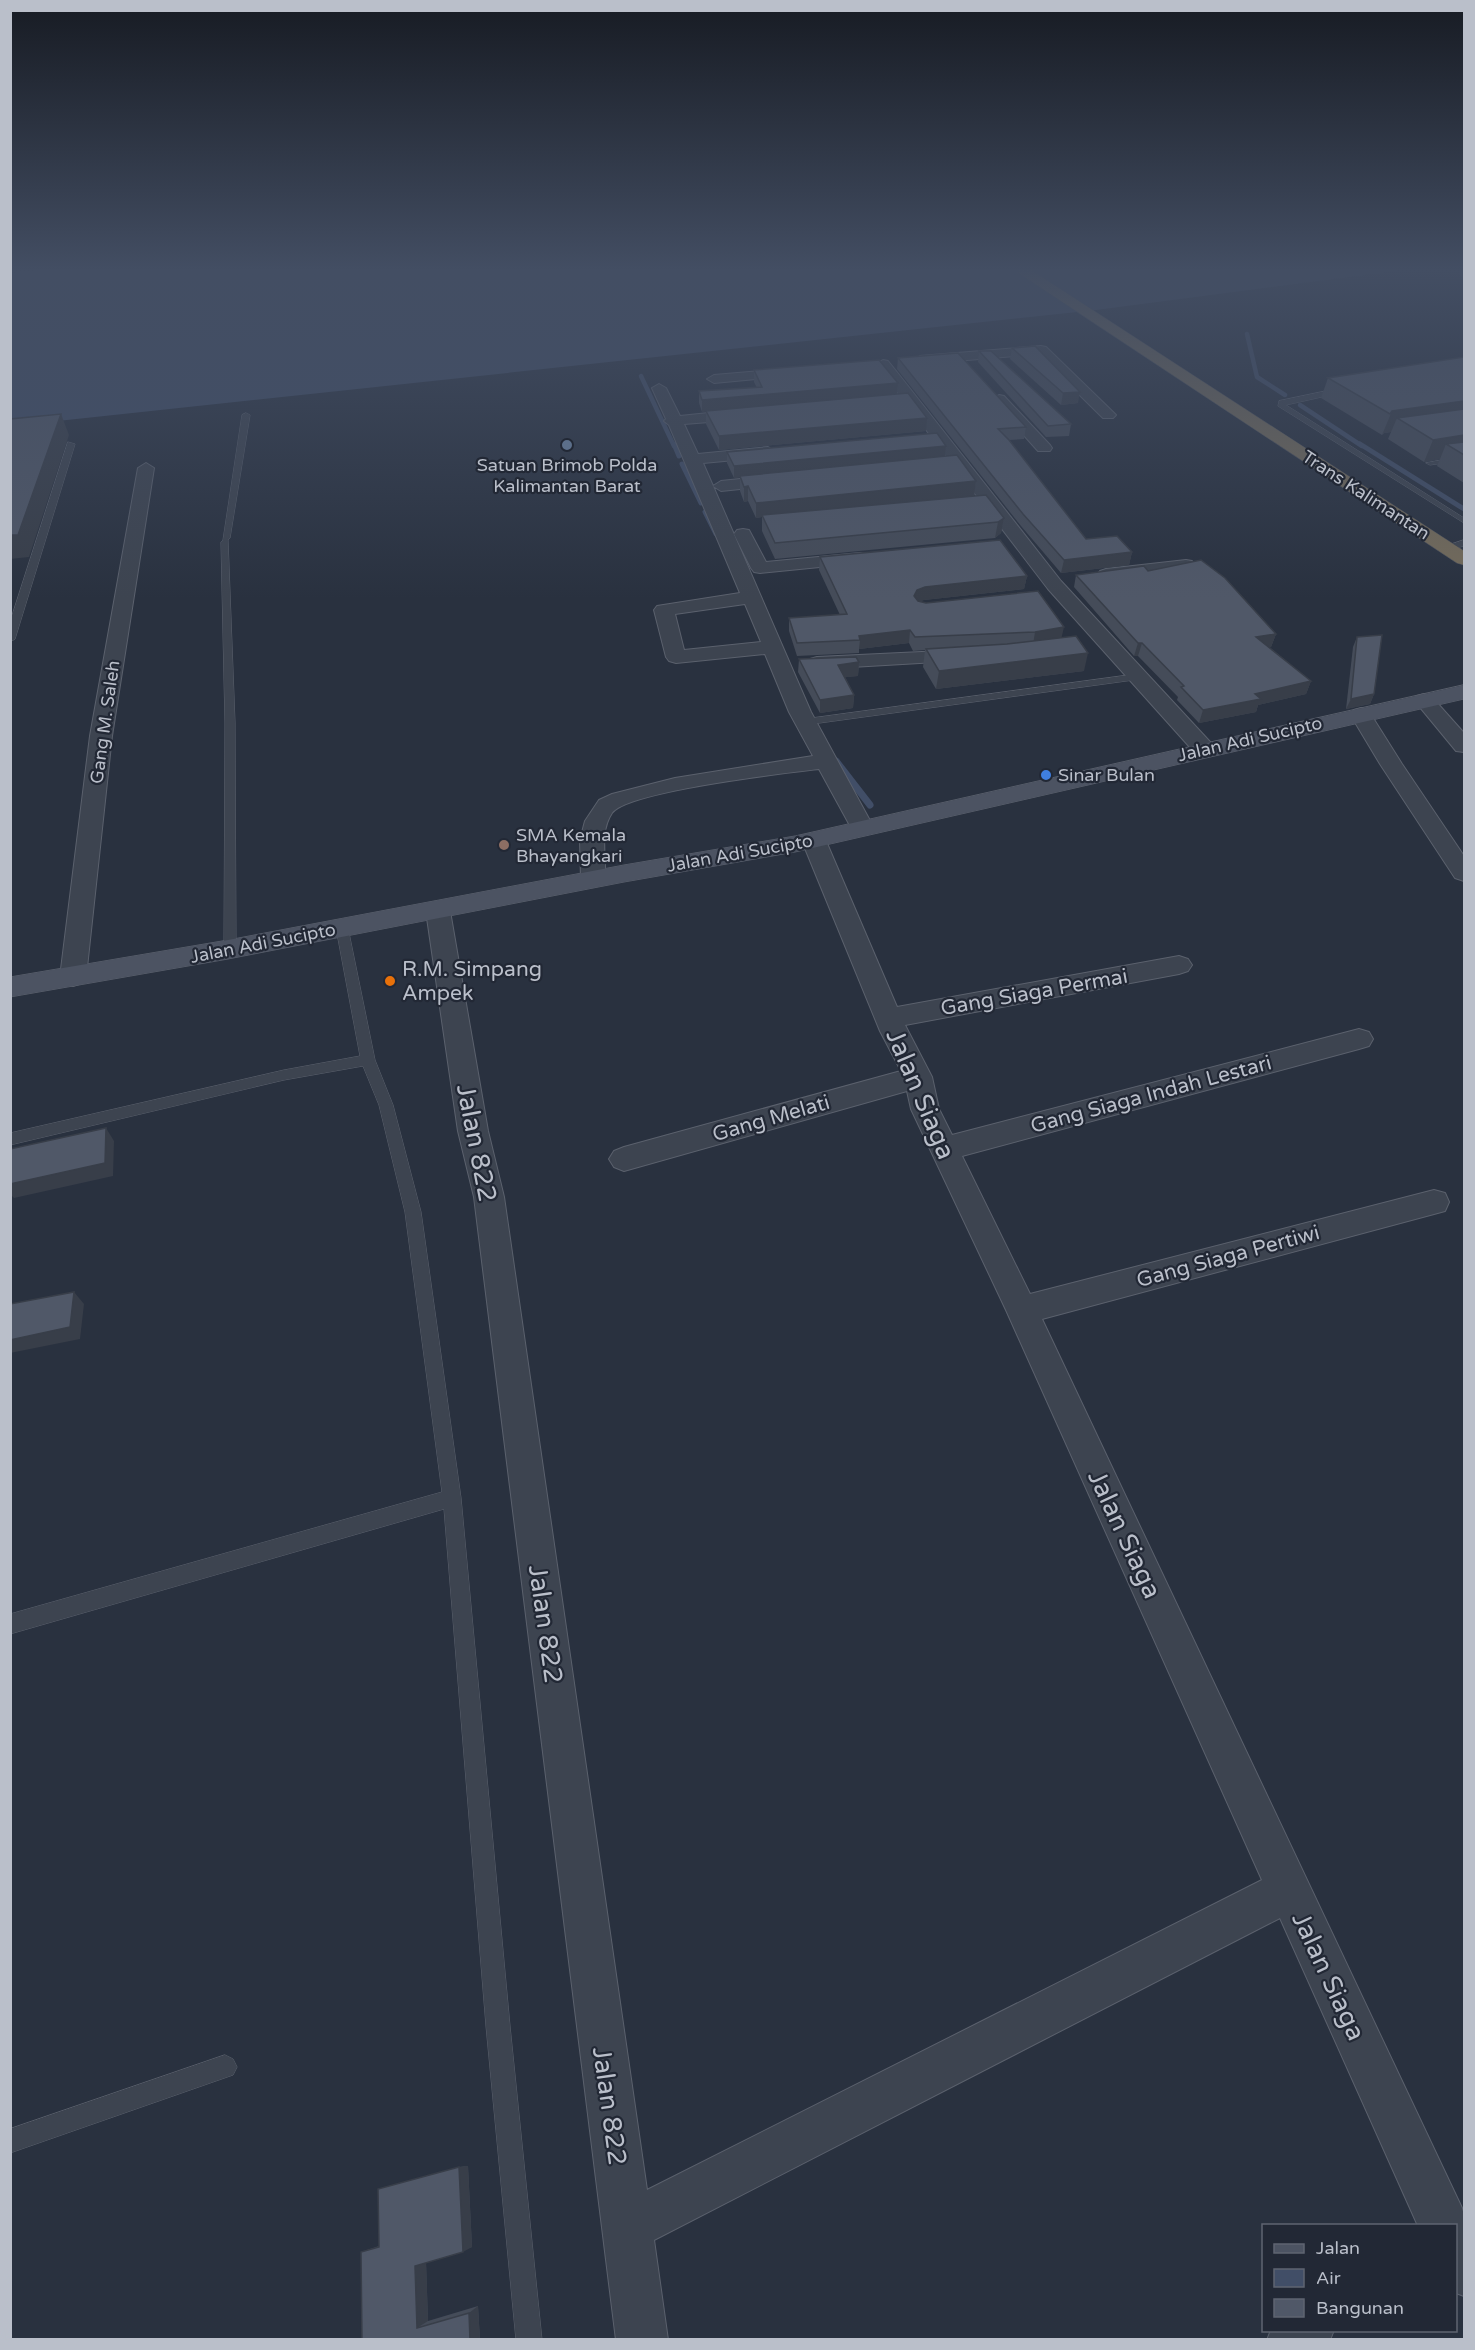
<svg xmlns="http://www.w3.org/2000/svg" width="1475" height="2350" font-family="'Varela Round',sans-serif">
<rect width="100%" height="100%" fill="#29313f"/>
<!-- water -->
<polygon fill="#414e67" points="37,270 1403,270 1096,310 11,426 11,273"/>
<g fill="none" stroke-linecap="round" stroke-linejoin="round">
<!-- stream-far2 -->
<g stroke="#414e67" stroke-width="4.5">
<polyline points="1247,334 1257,377 1285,395"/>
<polyline points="641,376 674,446"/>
<polyline points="1300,405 1362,446"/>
</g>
<!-- stream-far1 -->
<g stroke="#414e67" stroke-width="5">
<polyline points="674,444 679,456"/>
<polyline points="1360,444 1464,509"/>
<polyline points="682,464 701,503"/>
<polyline points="705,512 716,534"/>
</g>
<!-- stream -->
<polyline stroke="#414e67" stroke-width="7" points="836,761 870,805"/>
<!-- lane casing -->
<g stroke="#5b616d" stroke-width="1">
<g id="lane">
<polygon points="1341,388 1344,392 1286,405 1464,518 1464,523 1278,406 1279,401"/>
<polygon points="246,413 250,415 230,538 228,540 235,723 236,950 230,954 224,950 225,723 221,542 223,540 242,415"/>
<polygon points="68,442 75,444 15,639 10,642 10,622"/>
<polygon points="1464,456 1464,460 1430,465 1426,463"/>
<polygon points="1464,540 1464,546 1447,550 1443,547"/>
<polygon points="1137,674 1142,677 1141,679 805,725 800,722 805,719"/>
<polygon points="342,924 348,928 375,1060 393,1105 421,1212 461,1498 510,2026 542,2340 516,2340 486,2026 444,1509 10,1634 10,1614 442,1492 405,1212 379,1105 363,1066 284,1080 10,1145 10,1133 284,1070 360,1056 336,928"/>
<polygon points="225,2055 233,2059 237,2067 233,2075 10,2153 10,2129"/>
</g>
</g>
<!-- street casing -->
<g stroke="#5b616d" stroke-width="2">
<g id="street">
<polygon points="1041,346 1046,347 1113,412 1116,415 1113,418 1103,418 1038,354 920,364 913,360 920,356"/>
<polygon points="883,360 888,361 904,381 1061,581 1212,744 1215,749 1212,754 1204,756 1196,754 1048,589 878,367 876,364"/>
<polygon points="795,368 800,369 802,372 800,375 714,383 707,379 714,375"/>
<path d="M659 384 666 388 680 416 747 409 755 414 747 419 684 424 698 454 768 447 776 452 768 457 703 463 713 486 721 481 779 475 787 480 779 485 721 491 713 486 811 712 874 828 870 833 862 835 854 833 819 769C786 773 628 791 612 813 596 837 611 870 602 884L593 887 584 884 581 879 580 840 585 821 599 800 612 794 675 778 813 756 789 712 765 654 676 663 669 661 666 657 654 610 657 606 740 593 669 425 664 421 666 419 652 388ZM745 604 761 642 684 650 675 614Z"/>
<polygon points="999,395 1004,396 1050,445 1052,448 1050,451 1038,451 994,402 992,399"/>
<polygon points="146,463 154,468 112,736 86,977 82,983 73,986 64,983 60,977 90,736 138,468"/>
<polygon points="743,529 749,530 766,562 860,553 866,554 869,558 866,562 860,563 760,573 754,572 751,568 734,534 737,530"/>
<polygon points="1186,560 1192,561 1195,565 1192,569 1106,581 1100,579 1097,575 1100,571 1106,569"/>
<polygon points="964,650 971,652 974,656 971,660 817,669 810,667 807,663 810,659 817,657"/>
<polygon points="1424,694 1431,696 1464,733 1464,752 1456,751 1414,700 1417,696"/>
<polygon points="1361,708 1368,710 1402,764 1464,856 1464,881 1455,878 1380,764 1350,714 1354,710"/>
<polygon points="814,834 822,836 826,841 897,1007 1179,956 1188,959 1192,965 1188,971 1179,974 905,1025 932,1077 939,1109 952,1135 1359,1029 1369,1032 1373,1039 1369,1046 1359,1049 962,1156 1030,1294 1434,1190 1445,1193 1449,1202 1445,1211 1434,1214 1042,1319 1462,2208 1464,2215 1464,2296 1456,2293 1456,2226 1418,2226 1280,1918 654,2240 668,2340 616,2340 474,1197 458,1131 426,911 429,905 438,903 447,905 450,911 488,1131 504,1197 647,2190 1262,1880 1006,1310 911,1109 907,1091 624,1171 614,1167 609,1159 614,1151 624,1147 901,1071 880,1031 802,841 806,836"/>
<polygon points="1271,2330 1334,2330 1330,2340 1267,2340"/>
</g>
</g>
<!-- secondary casing -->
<g stroke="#5b616d" stroke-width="1">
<polygon id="secondary" points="1464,685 1464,699 795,852 624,882 228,959 10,997 10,977 228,940 624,865 795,836"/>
</g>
<!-- highway casing -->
<g stroke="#484e5a" stroke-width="1">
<polygon id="highway" points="1014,270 1031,270 1464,551 1464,565 1457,563"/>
</g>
<!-- lane -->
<use href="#lane" fill="#3d4450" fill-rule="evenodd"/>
<!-- street -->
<use href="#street" fill="#3d4450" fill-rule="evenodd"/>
<!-- secondary -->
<use href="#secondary" fill="#4c5362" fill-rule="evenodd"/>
<!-- highway -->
<use href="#highway" fill="#756c5b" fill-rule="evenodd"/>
</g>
<!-- wall -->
<g fill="#454c59">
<polygon points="1461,270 1464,270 1464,278 1459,275"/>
<polygon points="1012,348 1078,403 1061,405 1010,359"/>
<polygon points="979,351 1071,424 1069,436 1046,437 978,362"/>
<polygon points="1464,357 1464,483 1437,466 1440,459 1424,462 1388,439 1391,432 1384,433 1382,435 1321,398 1328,378"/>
<polygon points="898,358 1026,427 1024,439 1009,440 1086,539 1132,552 1129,565 1061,573 1021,526 897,369"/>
<polygon points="754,370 898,383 897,394 926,431 719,450 706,424 706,411 702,412 699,403 699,391 757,388 754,382"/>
<polygon points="946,446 945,456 976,481 974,496 1004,518 1001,533 995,538 775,559 762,531 762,517 756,518 748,501 744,502 740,491 740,477 734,478 727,463 727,452"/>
<polygon points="820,557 1027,576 1024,589 924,600 919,601 1062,638 1084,671 936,689 923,667 925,650 913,651 909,643 859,649 859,653 797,656 789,631 789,618 840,615 819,570"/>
<polygon points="1148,571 1276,634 1271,647 1269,647 1311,681 1306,694 1258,705 1256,712 1199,723 1177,700 1178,697 1138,656 1134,656 1074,587 1076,575"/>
<polygon points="1357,637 1374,694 1370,704 1346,709 1353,647"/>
<polygon points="799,659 859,662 858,676 845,677 854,695 853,708 820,713 798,672"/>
<polygon points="468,2166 472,2247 426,2262 428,2321 478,2306 480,2340 362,2340 361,2252 379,2246 459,2167"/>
</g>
<!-- shaded-wall -->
<g fill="#383e49">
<polygon points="898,383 897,394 702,412 702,400"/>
<polygon points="1080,392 1078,403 1061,405 1063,393"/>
<polygon points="1464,401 1464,421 1397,418 1391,432 1384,433 1382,435 1392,411"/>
<polygon points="61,414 69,435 29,557 10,559 10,535"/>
<polygon points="927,418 926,431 719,450 719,436"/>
<polygon points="1464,435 1464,454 1446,444 1440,459 1424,462 1433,440"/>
<polygon points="946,446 945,457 734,478 734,466"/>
<polygon points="976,481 974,496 762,515 762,517 756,518 756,503"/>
<polygon points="748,486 748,501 744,502 744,487"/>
<polygon points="1004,518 1001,533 995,538 998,522"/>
<polygon points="1132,552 1129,565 1061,573 1064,560"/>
<polygon points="1027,576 1024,589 924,600 915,603 914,596 917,590 925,587"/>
<polygon points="1064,627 1061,640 1033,645 1035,632"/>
<polygon points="910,630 909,643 859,649 860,640 859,636"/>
<polygon points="1276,634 1271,647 1252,649 1256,637"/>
<polygon points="1138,643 1142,643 1138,656 1134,656"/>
<polygon points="1088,653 1084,671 936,689 939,671"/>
<polygon points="859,662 858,676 837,678 838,665"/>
<polygon points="1311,681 1306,694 1258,705 1256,712 1199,723 1203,710 1255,694"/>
<polygon points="1374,694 1370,704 1346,709 1351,699"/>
<polygon points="854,695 853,708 820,713 820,700"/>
<polygon points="106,1128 114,1141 113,1176 14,1198 10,1194 10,1184"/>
<polygon points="74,1292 84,1304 80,1339 10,1353 10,1340"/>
<polygon points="468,2166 472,2247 463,2252 459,2167"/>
<polygon points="426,2261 428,2321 417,2328 415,2266"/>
<polygon points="478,2306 480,2340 470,2340 469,2313"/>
</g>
<!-- building -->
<g fill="#505868" stroke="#383e49" stroke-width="1.5">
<polygon points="1035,346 1080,392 1063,393 1012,348"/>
<polygon points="979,351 991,351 1071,424 1048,426"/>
<polygon points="958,353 1026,427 998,429 1009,440 1086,539 1117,536 1132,552 1064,560 1023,514 898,358"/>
<polygon points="1464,357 1464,401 1392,411 1390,414 1328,378"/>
<polygon points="879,360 898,383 702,400 699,391 762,387 754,370"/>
<polygon points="908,393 927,418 719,436 706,411"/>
<polygon points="1464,409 1464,435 1433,440 1397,418"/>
<polygon points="61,414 18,535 10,535 10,419"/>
<polygon points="937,433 946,446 734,466 727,452"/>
<polygon points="1464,442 1464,455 1446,444"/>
<polygon points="957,455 976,481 756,503 748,486 744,487 740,476"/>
<polygon points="986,495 1004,518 998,522 775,543 762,515"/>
<polygon points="1000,540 1027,576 925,587 917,590 914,596 918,601 926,603 1038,591 1064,627 1035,632 915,637 910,630 859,636 860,640 797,643 789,618 847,614 820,557"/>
<polygon points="1201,560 1225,578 1276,634 1256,637 1311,681 1255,694 1261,699 1203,710 1181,687 1184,686 1142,643 1138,643 1076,575 1144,566 1148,571"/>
<polygon points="1382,635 1374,694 1351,699 1357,637"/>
<polygon points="1076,636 1088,653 939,671 926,649 1007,644"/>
<polygon points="856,657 859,662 838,665 854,695 820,700 799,659"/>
<polygon points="106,1128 105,1163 10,1184 10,1149"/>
<polygon points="74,1292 70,1327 10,1340 10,1304"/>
<polygon points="459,2167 463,2252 415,2266 417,2328 469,2313 470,2340 362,2340 361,2252 379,2247 378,2189"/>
</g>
<!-- sky -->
<linearGradient id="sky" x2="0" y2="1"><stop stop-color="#171b23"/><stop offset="0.45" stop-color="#434e63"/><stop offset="1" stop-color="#434e63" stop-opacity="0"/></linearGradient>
<rect width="1475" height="599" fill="url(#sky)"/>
<!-- markers -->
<circle fill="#5c6f8a" stroke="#222835" stroke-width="2" cx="567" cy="445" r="6"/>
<circle fill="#3f7fe0" stroke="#222835" stroke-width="2" cx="1046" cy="775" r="6"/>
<circle fill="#8d6e63" stroke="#222835" stroke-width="2" cx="504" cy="845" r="6"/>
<circle fill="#e8710a" stroke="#222835" stroke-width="2" cx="390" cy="981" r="6"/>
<g text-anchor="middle" stroke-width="4.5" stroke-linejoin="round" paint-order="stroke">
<!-- far-poi labels -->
<g font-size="18" fill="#babfca" stroke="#222835" text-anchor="start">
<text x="567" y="471" text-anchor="middle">Satuan Brimob Polda<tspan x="567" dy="21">Kalimantan Barat</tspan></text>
<text x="1058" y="781">Sinar Bulan</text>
<text x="516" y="841">SMA Kemala<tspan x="516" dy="21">Bhayangkari</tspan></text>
</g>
<!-- far-street labels -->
<g font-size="18" fill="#babfca" stroke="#222835">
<text transform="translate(1366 495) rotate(33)" y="6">Trans Kalimantan</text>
<text transform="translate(105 722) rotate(-82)" y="6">Gang M. Saleh</text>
<text transform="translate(1250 739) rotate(-13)" y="6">Jalan Adi Sucipto</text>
<text transform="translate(740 853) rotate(-10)" y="6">Jalan Adi Sucipto</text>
<text transform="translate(263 943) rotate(-11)" y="6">Jalan Adi Sucipto</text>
</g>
<!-- poi labels -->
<g font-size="21" fill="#babfca" stroke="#222835" text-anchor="start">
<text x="402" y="976">R.M. Simpang<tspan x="402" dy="24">Ampek</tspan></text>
</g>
<!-- street labels -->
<g font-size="21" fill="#babfca" stroke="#222835">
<text transform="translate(1034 992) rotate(-10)" y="7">Gang Siaga Permai</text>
<text transform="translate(1151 1094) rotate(-15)" y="7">Gang Siaga Indah Lestari</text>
<text transform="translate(771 1118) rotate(-16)" y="7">Gang Melati</text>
<text transform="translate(1228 1256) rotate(-15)" y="7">Gang Siaga Pertiwi</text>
</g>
<!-- near-street labels -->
<g font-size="26" fill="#babfca" stroke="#222835">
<text transform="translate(921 1094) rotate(67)" y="9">Jalan Siaga</text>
<text transform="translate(477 1143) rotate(79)" y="9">Jalan 822</text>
<text transform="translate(1125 1534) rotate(65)" y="9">Jalan Siaga</text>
<text transform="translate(546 1624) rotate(82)" y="9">Jalan 822</text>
<text transform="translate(1329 1976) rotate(65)" y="9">Jalan Siaga</text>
<text transform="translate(610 2106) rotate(82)" y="9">Jalan 822</text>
</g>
</g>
<!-- border -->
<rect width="1475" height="2350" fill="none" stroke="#babfca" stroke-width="24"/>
<!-- legend -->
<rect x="1262" y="2224" width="195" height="108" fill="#222835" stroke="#5f6471" stroke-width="1.5"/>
<rect x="1274" y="2244" width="30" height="9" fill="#4c5362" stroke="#5f6471" stroke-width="1.5"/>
<text x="1316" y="2254" font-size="18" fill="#babfca">Jalan</text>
<rect x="1274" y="2269" width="30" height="18" fill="#414e67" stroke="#5f6471" stroke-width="1.5"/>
<text x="1316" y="2284" font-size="18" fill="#babfca">Air</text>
<rect x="1274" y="2299" width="30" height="18" fill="#505868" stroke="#5f6471" stroke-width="1.5"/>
<text x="1316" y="2314" font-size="18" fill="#babfca">Bangunan</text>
</svg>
